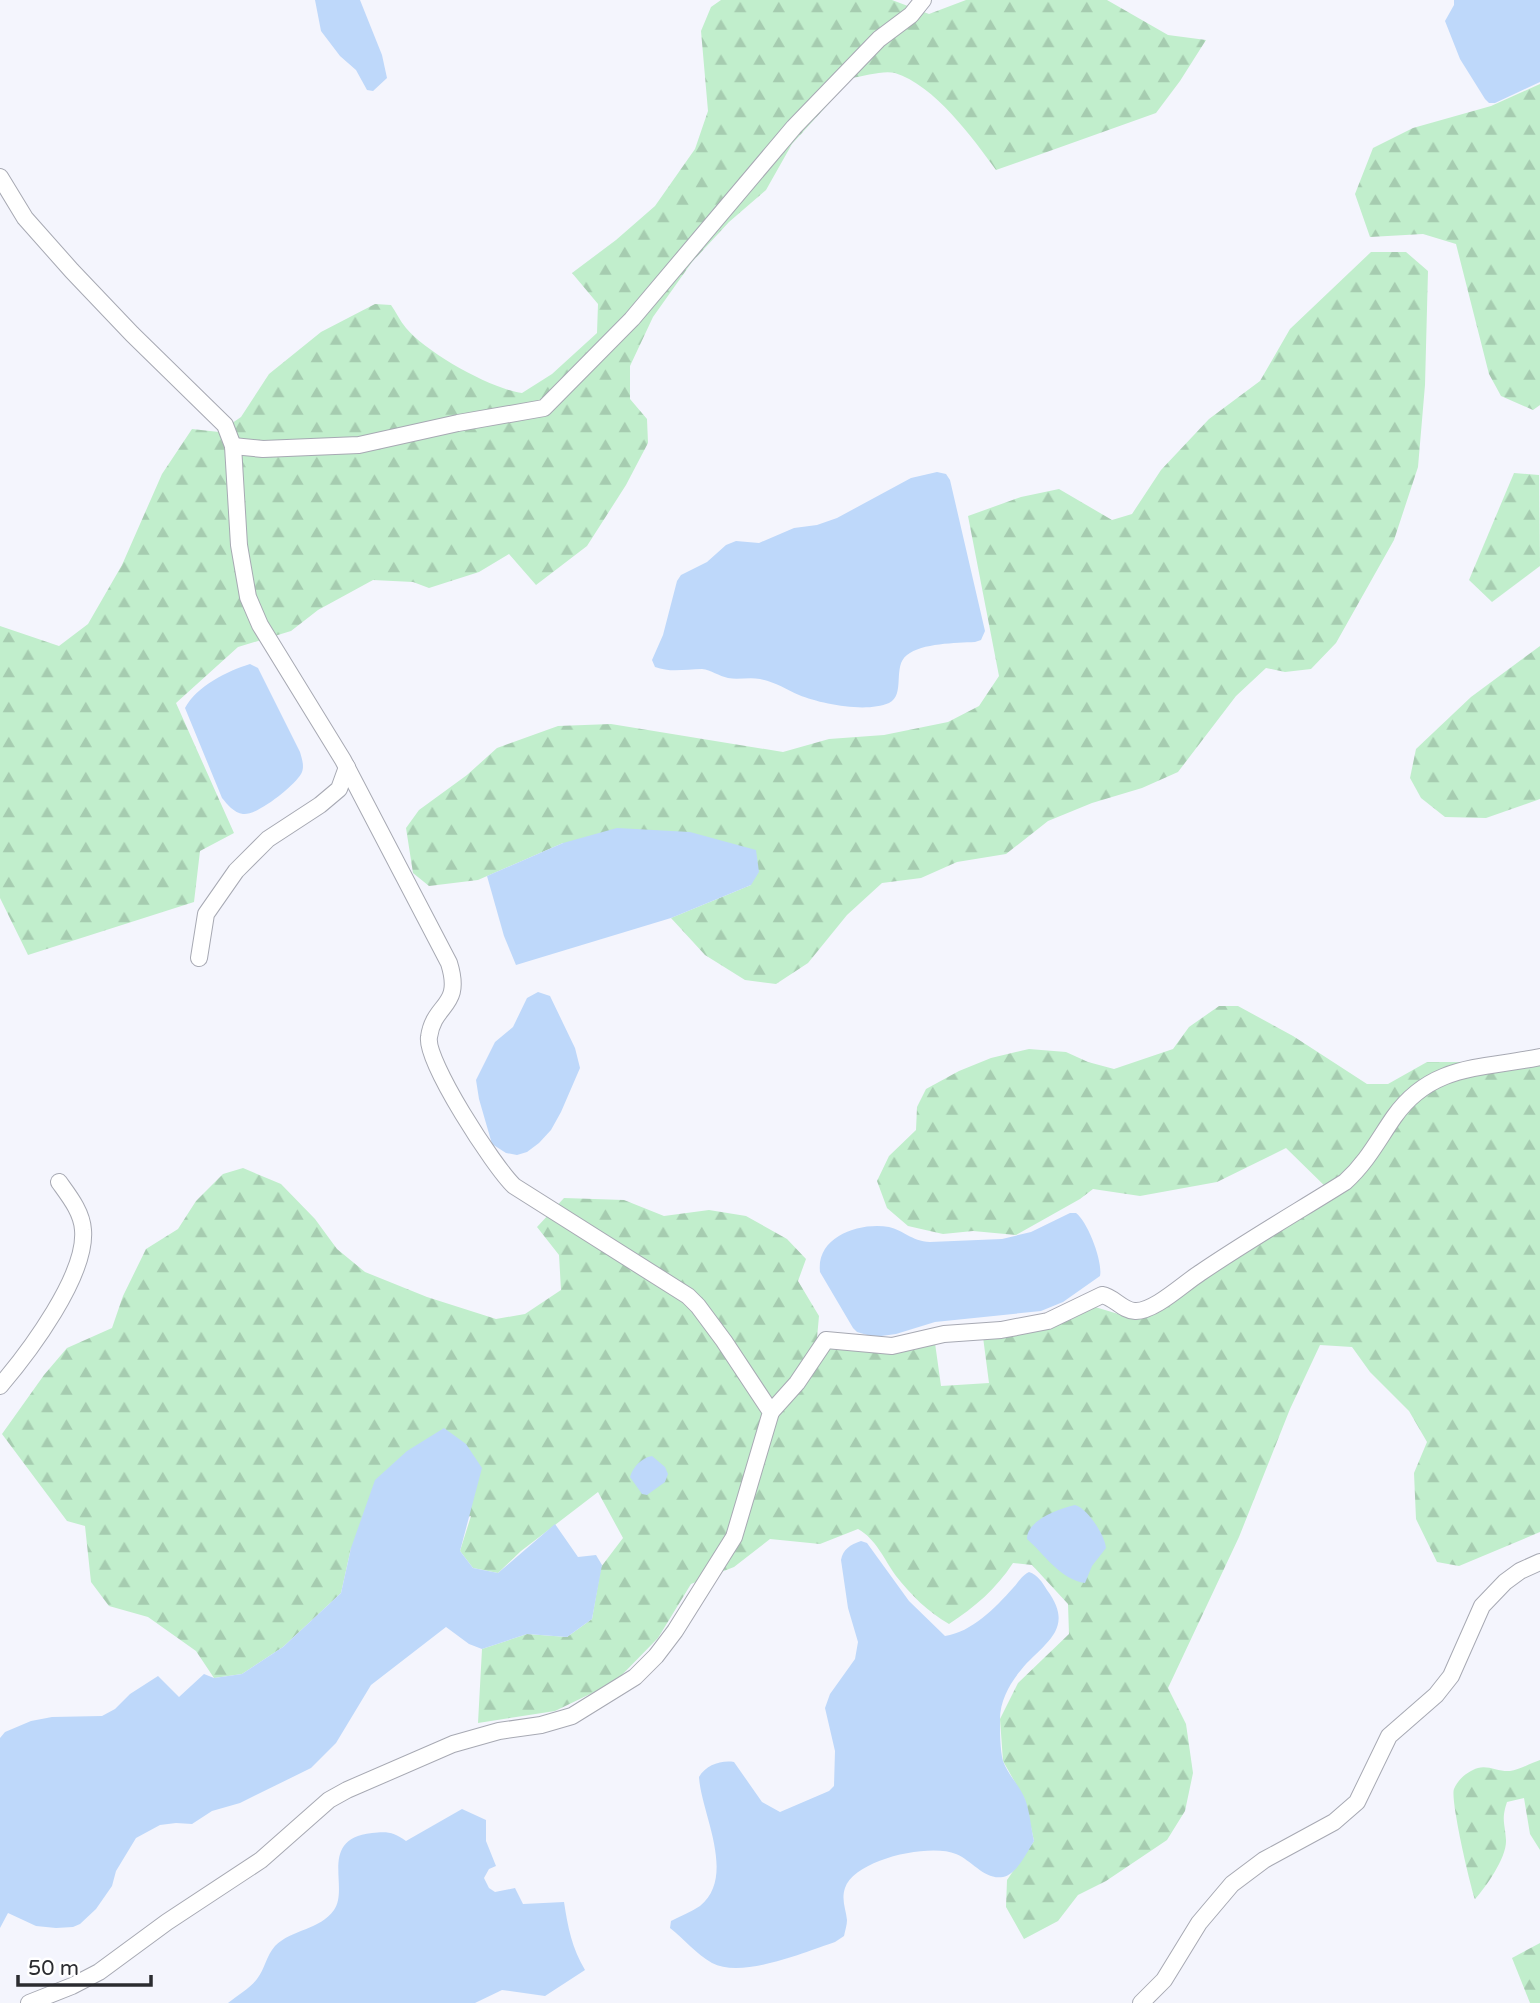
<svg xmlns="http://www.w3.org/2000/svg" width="1540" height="2003" font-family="'Varela Round',sans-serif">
<defs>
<pattern id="forest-firs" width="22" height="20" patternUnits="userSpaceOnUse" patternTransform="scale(1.75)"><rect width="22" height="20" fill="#c1eecc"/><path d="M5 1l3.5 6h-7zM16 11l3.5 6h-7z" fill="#a6ccb0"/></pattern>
</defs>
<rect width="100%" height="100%" fill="#f4f5fd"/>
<!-- forest -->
<g fill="url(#forest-firs)">
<path d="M721 0H892L929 14 966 0H1107L1168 35 1206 40 1180 81 1156 113 996 170C973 138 934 85 895 73 884 70 864 76 852 78L792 144 766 190 729 222 692 262 653 317 630 366V399L647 419 648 443 626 485 587 546 536 585 509 554 479 572 429 588 413 582 373 580 318 610 291 631 238 647 176 703 234 833 200 851 194 902 28 955 0 898V626L59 646 88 624 122 565 162 474 192 429 219 432 241 417 269 374 321 332 375 304 391 305C396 312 400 321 406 328 427 353 491 389 522 393L552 374 597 333 598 304 572 273 616 240 655 206 695 149 708 111 701 31 711 7Z"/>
<polygon points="1540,84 1540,405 1533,410 1501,396 1489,374 1456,244 1423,234 1370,237 1355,194 1373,148 1413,128 1491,106"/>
<polygon points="1371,252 1406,252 1428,271 1425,385 1418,467 1394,540 1336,643 1311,669 1285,672 1266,668 1236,696 1178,772 1142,788 1092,803 1048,821 1006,854 957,862 921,878 882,883 847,915 808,963 776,984 745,980 705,955 671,918 751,885 563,843 478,880 429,886 413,873 406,828 419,810 467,775 497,748 558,726 611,724 783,752 829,739 884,735 948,722 979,706 999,676 968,516 1021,497 1059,489 1112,520 1132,514 1161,470 1209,419 1260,381 1290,329"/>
<polygon points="1514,473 1539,475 1540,566 1492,602 1469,580"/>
<polygon points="1540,646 1540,799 1486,818 1445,817 1421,798 1410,778 1416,749 1471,697"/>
<path d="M1219 1006H1238L1293 1036 1367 1084H1388L1427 1062H1469L1519 1069 1540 1063V1532L1459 1566 1437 1562 1416 1519 1414 1473 1427 1442 1409 1411 1370 1372 1352 1347 1320 1345 1290 1409 1239 1537 1168 1688 1186 1724 1193 1773 1185 1811 1167 1840 1106 1881 1078 1895 1058 1921 1024 1939 1006 1907 1007 1880 1034 1841 1025 1800 1003 1761 1000 1719 1018 1683 1069 1634 1068 1604 1032 1565 1013 1563C996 1589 975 1607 949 1624 928 1612 911 1595 896 1576 884 1559 876 1539 858 1529L820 1544 770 1539 734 1567 691 1584 658 1638 615 1682 555 1711 478 1723 482 1649 527 1634 567 1637 592 1619 601 1567 623 1538 598 1492 521 1551 498 1573 473 1568 460 1551 471 1516 351 1548 341 1593 283 1647 242 1674 214 1678 196 1651 148 1617 109 1606 91 1582 85 1526 67 1521 2 1434 44 1375 67 1348 112 1328 123 1296 146 1249 178 1229 196 1201 223 1174 243 1168 281 1184 315 1219 337 1249 365 1272 427 1297 496 1319 525 1314 561 1290 559 1255 537 1227 564 1198 624 1200 664 1216 709 1210 746 1216 787 1239 806 1259 798 1281 819 1316 817 1338 829 1348 935 1343 941 1386 989 1383 983 1337 1095 1307 1125 1316 1334 1195 1286 1148 1217 1182 1140 1196 1093 1189 1080 1199 1016 1235 973 1231 943 1234 908 1226 887 1208 877 1181 889 1156 916 1130 917 1107 926 1089 959 1071 991 1058 1029 1049 1066 1052 1088 1062 1114 1069 1173 1049 1189 1027Z"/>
<path d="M1540 1760V1850L1530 1834 1524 1798 1507 1802C1501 1820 1505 1823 1506 1840 1507 1857 1486 1887 1475 1899 1470 1885 1450 1799 1454 1789 1458 1779 1468 1771 1478 1768 1488 1765 1499 1772 1510 1771 1519 1770 1531 1763 1540 1760Z"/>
<polygon points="1540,1943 1540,2003 1530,2003 1512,1958"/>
</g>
<!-- water -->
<g fill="#bed8fa">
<polygon points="315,0 360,0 382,55 387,78 373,91 367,90 356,70 340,56 321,31"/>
<polygon points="1454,0 1540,0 1540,82 1495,103 1489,103 1485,99 1460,59 1445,21 1454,5"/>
<path d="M937 472 946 474 950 480 985 631 981 640 975 642C956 643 922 643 907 655 892 666 906 695 889 703 866 713 821 704 799 695 786 689 775 682 760 679 749 677 738 680 728 678 719 676 711 670 702 669 686 669 671 673 655 667L652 660 663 635 677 581 681 575 707 562 726 545 736 541 759 543 794 528 817 525 837 518 911 478Z"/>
<path d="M250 664 258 668 300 752C302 759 305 767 301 774 294 786 257 816 243 814 234 813 227 804 222 798L185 708C197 686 227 671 250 664Z"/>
<polygon points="617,828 690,832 756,850 759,872 751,885 671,918 516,965 504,936 487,876 563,843"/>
<polygon points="538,992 550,996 575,1048 580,1068 561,1112 551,1130 539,1143 527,1152 517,1155 506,1153 492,1144 479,1099 476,1080 495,1042 513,1027 527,998"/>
<path d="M1070 1213H1076C1088 1222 1103 1262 1100 1276L1063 1302 1041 1311 935 1322 896 1334 874 1337 857 1332 853 1328 820 1272C816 1236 860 1222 889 1227 903 1230 911 1241 930 1242L1002 1239 1031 1232Z"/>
<polygon points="444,1428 466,1444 482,1468 460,1551 473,1568 498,1573 555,1524 578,1557 596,1555 602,1565 592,1619 567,1637 527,1634 482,1649 469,1644 446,1627 371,1685 336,1743 311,1768 240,1803 212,1811 192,1824 176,1823 160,1825 136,1838 116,1871 112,1886 96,1909 80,1924 73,1927 56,1928 36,1926 8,1913 0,1928 0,1738 5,1732 31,1721 52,1717 102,1716 115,1709 130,1694 158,1676 179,1697 204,1674 214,1678 242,1674 283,1647 341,1593 351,1548 375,1480 407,1451"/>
<path d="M652 1456 665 1467 668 1474 665 1482 647 1495 642 1494 630 1477C633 1467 641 1458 652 1456Z"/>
<path d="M1075 1505C1087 1508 1105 1535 1106 1548L1092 1566 1085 1583C1061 1580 1044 1554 1027 1539 1027 1520 1058 1509 1075 1505Z"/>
<path d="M861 1541 867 1543 909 1601 945 1636C972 1632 995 1608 1013 1588 1019 1582 1021 1576 1029 1572 1038 1575 1042 1582 1047 1590 1077 1630 1042 1644 1021 1670 1010 1683 1000 1701 1000 1719 1000 1731 1000 1750 1003 1761 1008 1775 1020 1786 1025 1799 1030 1812 1031 1828 1034 1841 1027 1852 1017 1874 1003 1877 984 1880 973 1861 956 1854 930 1843 855 1859 845 1888 841 1900 846 1909 847 1920 847 1925 845 1931 844 1936L835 1942C805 1952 742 1979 712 1963 696 1954 684 1939 670 1928L671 1921C680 1916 691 1912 700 1906 737 1876 701 1813 699 1777 706 1765 721 1760 734 1762L762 1802 780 1812 829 1791 834 1786 835 1751 825 1708 830 1694 855 1659 858 1642 848 1608 841 1560C843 1549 850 1545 861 1541Z"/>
<path d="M462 1809 486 1820V1841L496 1866 489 1869 484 1878 489 1888 495 1892 515 1888 523 1904 564 1902C568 1928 572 1948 585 1970L545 1996 502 1990 475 2003H228C237 1996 250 1988 257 1979 265 1969 266 1956 275 1946 292 1929 320 1930 334 1910 350 1888 317 1839 372 1833 387 1831 394 1832 406 1841Z"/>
</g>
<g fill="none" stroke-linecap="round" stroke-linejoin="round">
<!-- minor casing -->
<g stroke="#a7a9b3" stroke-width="18">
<g id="minor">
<path d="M0 177 25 218 72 271 132 334 225 425 233 446 239 545 248 597 260 625 343 760 449 963C463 1008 434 1002 429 1037 425 1061 494 1167 514 1186L688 1296 698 1306 724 1341 771 1412 734 1537 675 1631 656 1656 635 1677 572 1716 541 1725 499 1731 453 1744 347 1790 329 1800 261 1860 167 1922 99 1972 72 1986 29 2003"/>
<polyline points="233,446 263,449 359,445 458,423 544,408 632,319 794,127 879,39 911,15 923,0"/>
<polyline points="199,958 206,914 236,871 268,839 320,805 339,789 347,767"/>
<path d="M0 1386C29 1352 87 1275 83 1230 82 1212 69 1196 59 1182"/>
<path d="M771 1412 797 1383 826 1340 892 1346 944 1334 1001 1330 1048 1321 1102 1295C1114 1297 1123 1311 1135 1311 1154 1312 1184 1283 1200 1273 1247 1241 1297 1212 1345 1182 1367 1162 1378 1140 1394 1117 1432 1063 1483 1069 1540 1057"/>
<polyline points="1141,2003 1164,1980 1199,1923 1232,1884 1264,1860 1334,1822 1357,1802 1389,1736 1436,1695 1451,1676 1482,1606 1505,1582 1520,1571 1540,1562"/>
</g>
</g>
<!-- minor -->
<use href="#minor" stroke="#fff" stroke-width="16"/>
</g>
<!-- scale -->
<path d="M18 1975v10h133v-10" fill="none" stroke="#2b2c30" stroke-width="3.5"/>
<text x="28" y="1975" font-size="21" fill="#2b2c30" stroke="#ffffff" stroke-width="5" paint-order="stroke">50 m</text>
</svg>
